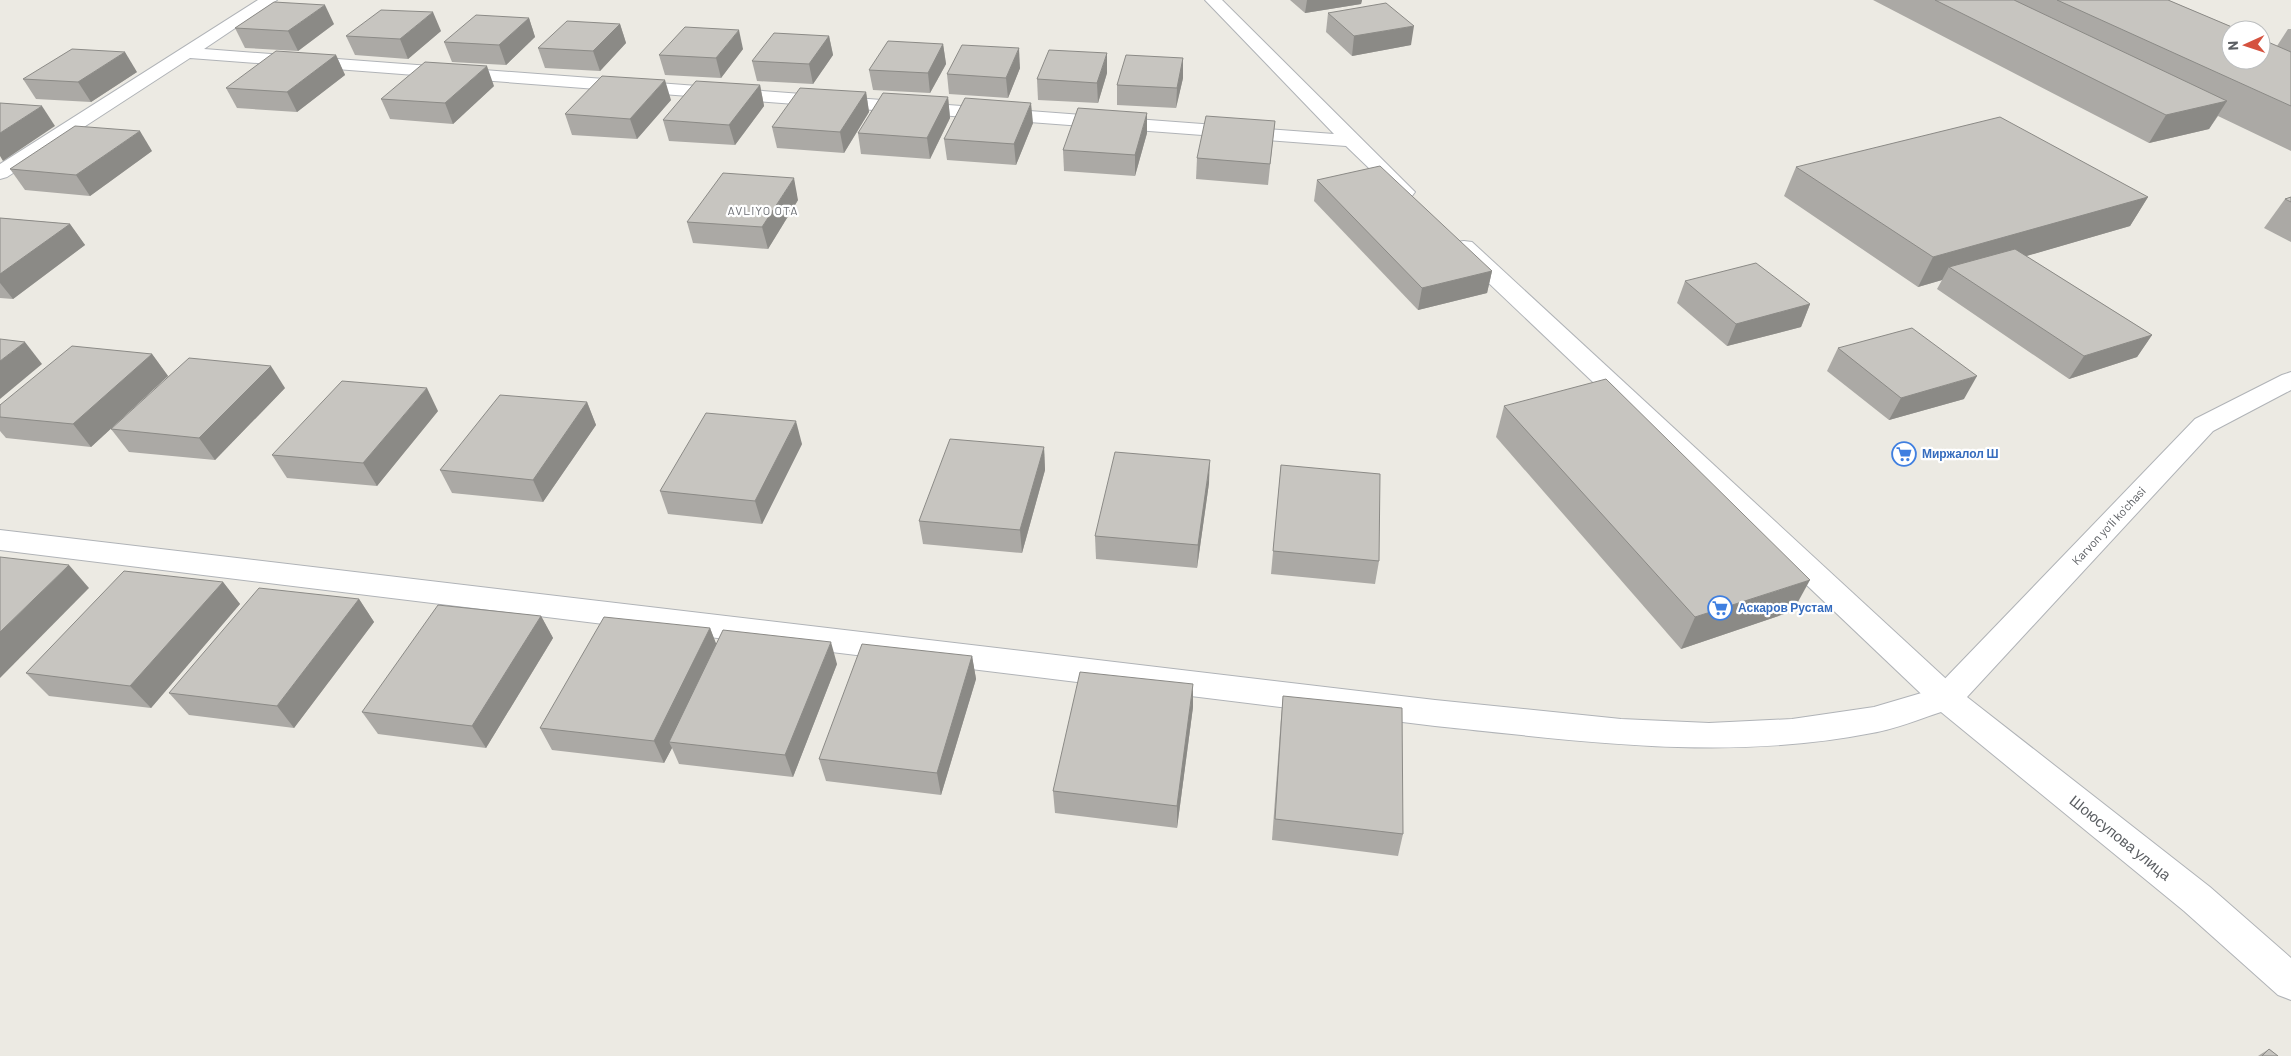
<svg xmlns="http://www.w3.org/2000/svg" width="2291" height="1056" font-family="Barlow,sans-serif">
<rect width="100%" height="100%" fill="#eceae3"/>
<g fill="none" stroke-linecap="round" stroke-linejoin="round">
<!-- minor casing -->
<g stroke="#b0b3b7" stroke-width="2">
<g id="minor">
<polygon points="258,0 277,0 204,49 1334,134 1205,0 1222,0 1415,192 1412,196 1405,198 1398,196 1346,146 190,58 7,177 0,179 0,164"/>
<polygon points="1464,241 1472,242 1957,689 1962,698 1957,707 1946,711 1935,707 1456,252 1453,247 1456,242"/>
</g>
</g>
<!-- tertiary casing -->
<g stroke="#b0b3b7" stroke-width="2">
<path id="tertiary" d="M2291 372V390L2213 431 1967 697 2210 887 2291 958V1000L2278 995 2184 911 1941 712C1919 719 1896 729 1872 733 1725 762 1582 741 1435 726L0 550V530L1435 700 1621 719 1709 723 1792 719 1874 707 1935 689 2195 419 2282 375Z"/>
</g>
<!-- minor -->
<use href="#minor" fill="#fff" fill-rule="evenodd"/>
<!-- tertiary -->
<use href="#tertiary" fill="#fff" fill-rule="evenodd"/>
</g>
<!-- wall -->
<g fill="#aba9a5">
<polygon points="1290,0 1362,0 1361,4 1305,13"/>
<polygon points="1873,0 2168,0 2277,46 2288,29 2291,29 2291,151 2218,116 2209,129 2149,143"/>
<polygon points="1328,13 1411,45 1352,56 1326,32"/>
<polygon points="529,18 535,37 506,65 452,62 444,42"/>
<polygon points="334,24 298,51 245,48 235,28"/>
<polygon points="620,24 626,43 600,71 545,68 538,48"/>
<polygon points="441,31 408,59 355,55 346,36"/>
<polygon points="829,36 833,55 813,84 757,81 752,61"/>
<polygon points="943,44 946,64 930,93 873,90 869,70"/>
<polygon points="743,49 721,78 665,75 659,55"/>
<polygon points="336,55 345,75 297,112 237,108 226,88"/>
<polygon points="1183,58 1183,78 1176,108 1117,105 1117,85"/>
<polygon points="1020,68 1008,98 949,94 947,74"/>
<polygon points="137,72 91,102 36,99 23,79"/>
<polygon points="1107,73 1098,103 1038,100 1037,79"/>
<polygon points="760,85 764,106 735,145 669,141 663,120"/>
<polygon points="494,86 453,124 390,119 381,99"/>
<polygon points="866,92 869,112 844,153 777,148 772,127"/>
<polygon points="948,97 950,118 930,159 861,154 858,133"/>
<polygon points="671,100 637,139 572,135 565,114"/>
<polygon points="1275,121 1268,185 1196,179 1197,158"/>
<polygon points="1033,123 1016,165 947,160 944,139"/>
<polygon points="1147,133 1135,176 1064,171 1063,150"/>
<polygon points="152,151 90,196 25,190 10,169"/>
<polygon points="1796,167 2148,197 2130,226 2026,256 2152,335 2137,357 2069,379 1937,289 1942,280 1918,287 1784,196"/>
<polygon points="1317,180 1492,271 1487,293 1418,310 1314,201"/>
<polygon points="2291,197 2291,242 2264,228 2285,199"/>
<polygon points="798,200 768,249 693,243 687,222"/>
<polygon points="0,218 70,224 85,245 13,299 0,298"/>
<polygon points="1685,281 1810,304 1801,327 1727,346 1677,303"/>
<polygon points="1838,348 1964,399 1889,420 1827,371"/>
<polygon points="152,354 168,376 91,447 6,438 0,431 0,405"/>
<polygon points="285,388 215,460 129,452 111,429"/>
<polygon points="587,402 596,425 543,502 452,493 440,470"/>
<polygon points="1504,406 1793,611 1681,649 1496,437"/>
<polygon points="438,411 377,486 287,478 272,455"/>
<polygon points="802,444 762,524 668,514 660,491"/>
<polygon points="1044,447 1045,470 1022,553 923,544 919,521"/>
<polygon points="1281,465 1379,561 1375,584 1271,574"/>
<polygon points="1209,483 1197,568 1096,559 1095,536"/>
<polygon points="223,582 240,604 151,708 49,696 26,673"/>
<polygon points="359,599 374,622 294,728 189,715 169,693"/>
<polygon points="541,616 553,638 486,748 378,734 362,712"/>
<polygon points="710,628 716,644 837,664 793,777 679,764 672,748 664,763 552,750 540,728"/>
<polygon points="972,656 976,679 941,795 826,781 819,759"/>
<polygon points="1283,696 1403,834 1398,856 1272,840 1281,718"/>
<polygon points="1193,707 1177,828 1055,813 1053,791"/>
<polygon points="2269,1049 2278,1056 2258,1056"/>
</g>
<!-- shaded-wall -->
<g fill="#8b8a86">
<polygon points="1307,0 1362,0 1361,4 1305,13"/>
<polygon points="325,5 334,24 298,51 288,31"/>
<polygon points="433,12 441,31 408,59 400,39"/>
<polygon points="529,18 535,37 506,65 499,45"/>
<polygon points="620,24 626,43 600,71 593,51"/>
<polygon points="1414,26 1411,45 1352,56 1354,36"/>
<polygon points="739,30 743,49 721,78 716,58"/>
<polygon points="829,36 833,55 813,84 809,64"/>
<polygon points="943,44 946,64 930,93 928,73"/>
<polygon points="1019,48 1020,68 1008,98 1006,78"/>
<polygon points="125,52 137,72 91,102 78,82"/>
<polygon points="1107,53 1107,73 1098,103 1097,83"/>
<polygon points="336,55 345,75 297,112 287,92"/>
<polygon points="1183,58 1183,78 1176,108 1177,88"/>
<polygon points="487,66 494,86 453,124 445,103"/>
<polygon points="665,80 671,100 637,139 630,119"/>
<polygon points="760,85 764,106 735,145 729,125"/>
<polygon points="866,92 869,112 844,153 840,132"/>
<polygon points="948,97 950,118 930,159 927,138"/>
<polygon points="2227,101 2209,129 2149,143 2166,115"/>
<polygon points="1031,103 1033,123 1016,165 1014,144"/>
<polygon points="42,106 55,126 3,161 0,156 0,133"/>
<polygon points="1147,113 1147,133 1135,176 1135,155"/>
<polygon points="140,131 152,151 90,196 76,175"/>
<polygon points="794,178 798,200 768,249 762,227"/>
<polygon points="2148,197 2130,226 1961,275 1949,267 1942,280 1918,287 1933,257"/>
<polygon points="70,224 85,245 13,299 0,283 0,274"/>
<polygon points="1492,271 1487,293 1418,310 1422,288"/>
<polygon points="1810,304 1801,327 1727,346 1736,324"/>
<polygon points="2152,335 2137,357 2069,379 2084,356"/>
<polygon points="25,342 42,364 0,399 0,361"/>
<polygon points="152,354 168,376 91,447 73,424"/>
<polygon points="271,366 285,388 215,460 199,438"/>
<polygon points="1977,376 1964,399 1889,420 1901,398"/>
<polygon points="427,388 438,411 377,486 363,463"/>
<polygon points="587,402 596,425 543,502 533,480"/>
<polygon points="796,421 802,444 762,524 755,501"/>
<polygon points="1044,447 1045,470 1022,553 1020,530"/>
<polygon points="1210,460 1209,483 1197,568 1198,545"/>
<polygon points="69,565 89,588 0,678 0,632"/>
<polygon points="1810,580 1793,611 1681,649 1695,617"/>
<polygon points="223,582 240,604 151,708 130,686"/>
<polygon points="359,599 374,622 294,728 277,706"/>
<polygon points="541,616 553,638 486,748 472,726"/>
<polygon points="710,628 719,651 669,742 672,748 664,763 654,741"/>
<polygon points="831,642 837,664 793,777 785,755"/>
<polygon points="972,656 976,679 941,795 937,773"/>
<polygon points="1193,684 1193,707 1177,828 1177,806"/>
</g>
<!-- building -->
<g fill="#c7c5c0" stroke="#8b8a86">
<polygon points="1935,0 2014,0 2227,101 2166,115"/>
<polygon points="2057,0 2168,0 2239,30 2231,30 2231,60 2261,60 2261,39 2291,52 2291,106"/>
<polygon points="274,2 325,5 288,31 235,28"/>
<polygon points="1386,3 1414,26 1354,36 1328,13"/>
<polygon points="381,10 433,12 400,39 346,36"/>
<polygon points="476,15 529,18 499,45 444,42"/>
<polygon points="567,21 620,24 593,51 538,48"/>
<polygon points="685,27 739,30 716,58 659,55"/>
<polygon points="774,33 829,36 809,64 752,61"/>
<polygon points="888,41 943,44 928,73 869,70"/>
<polygon points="962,45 1019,48 1006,78 947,74"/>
<polygon points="72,49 125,52 78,82 23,79"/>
<polygon points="1049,50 1107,53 1097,83 1037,79"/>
<polygon points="276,51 336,55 287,92 226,88"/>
<polygon points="1126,55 1183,58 1177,88 1117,85"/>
<polygon points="425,62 487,66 445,103 381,99"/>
<polygon points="602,76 665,80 630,119 565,114"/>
<polygon points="696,81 760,85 729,125 663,120"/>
<polygon points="800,88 866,92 840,132 772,127"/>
<polygon points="883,93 948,97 927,138 858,133"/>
<polygon points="965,98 1031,103 1014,144 944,139"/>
<polygon points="0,103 42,106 0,133"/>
<polygon points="1078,108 1147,113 1135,155 1063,150"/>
<polygon points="1206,116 1275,121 1270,164 1197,158"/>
<polygon points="2000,117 2148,197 1933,257 1796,167"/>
<polygon points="75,126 140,131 76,175 10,169"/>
<polygon points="1380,166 1492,271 1422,288 1317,180"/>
<polygon points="723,173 794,178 762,227 687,222"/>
<polygon points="2291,197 2291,202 2285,199"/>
<polygon points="0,218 70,224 0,274"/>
<polygon points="2015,249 2152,335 2084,356 1949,267"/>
<polygon points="1756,263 1810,304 1736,324 1685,281"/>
<polygon points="1912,328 1977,376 1901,398 1838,348"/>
<polygon points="0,339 25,342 0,361"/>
<polygon points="72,346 152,354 73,424 0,417 0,405"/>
<polygon points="189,358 271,366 199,438 111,429"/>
<polygon points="1606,379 1810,580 1695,617 1504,406"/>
<polygon points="342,381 427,388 363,463 272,455"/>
<polygon points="500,395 587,402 533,480 440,470"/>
<polygon points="706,413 796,421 755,501 660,491"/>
<polygon points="950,439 1044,447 1020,530 919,521"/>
<polygon points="1115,452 1210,460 1198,545 1095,536"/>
<polygon points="1281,465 1380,474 1379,561 1273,551"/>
<polygon points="0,557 69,565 0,632"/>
<polygon points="124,571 223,582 130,686 26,673"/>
<polygon points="259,588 359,599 277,706 169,693"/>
<polygon points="438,605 541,616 472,726 362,712"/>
<polygon points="604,617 710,628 654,741 540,728"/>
<polygon points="723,630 831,642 785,755 669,742"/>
<polygon points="862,644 972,656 937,773 819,759"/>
<polygon points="1080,672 1193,684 1177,806 1053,791"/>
<polygon points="1283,696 1402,708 1403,834 1275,819"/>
<polygon points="2269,1049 2278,1056 2262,1056"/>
</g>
<!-- icons -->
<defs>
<g id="supermarket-ring" transform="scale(1.25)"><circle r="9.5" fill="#fff" stroke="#3f7fe0" stroke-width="1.5"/><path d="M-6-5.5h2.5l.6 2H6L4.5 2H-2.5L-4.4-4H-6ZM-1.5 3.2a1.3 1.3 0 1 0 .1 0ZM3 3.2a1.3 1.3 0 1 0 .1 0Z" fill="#3f7fe0"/></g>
</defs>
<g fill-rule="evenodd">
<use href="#supermarket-ring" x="1904" y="454"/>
<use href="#supermarket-ring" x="1720" y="608"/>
</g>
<g text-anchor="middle" stroke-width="4.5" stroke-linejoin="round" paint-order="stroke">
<!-- far-quarter labels -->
<g font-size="12" letter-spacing="1" fill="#6c6f74" stroke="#fff">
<text x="763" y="215">AVLIYO OTA</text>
</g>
<!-- shop labels -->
<g font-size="12" font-weight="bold" fill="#366cbe" stroke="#fff" text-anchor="start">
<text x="1922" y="458">Миржалол Ш</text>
<text x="1738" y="612">Аскаров Рустам</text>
</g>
<!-- street labels -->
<g font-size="12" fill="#5b5e62" stroke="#fff">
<text transform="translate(2109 526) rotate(-47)" y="4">Karvon yo‘li ko'chasi</text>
</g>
<!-- near-street labels -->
<g font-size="15" fill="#5b5e62" stroke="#fff">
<text transform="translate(2120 838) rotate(39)" y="5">Шоюсупова улица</text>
</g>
</g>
<!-- north arrow -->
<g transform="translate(2246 45) rotate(267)"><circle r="24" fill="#ffffff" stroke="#bdbfc0"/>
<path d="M0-4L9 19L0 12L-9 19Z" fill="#d5523f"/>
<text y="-8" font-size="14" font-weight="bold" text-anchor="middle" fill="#5b5e62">N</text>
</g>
</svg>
